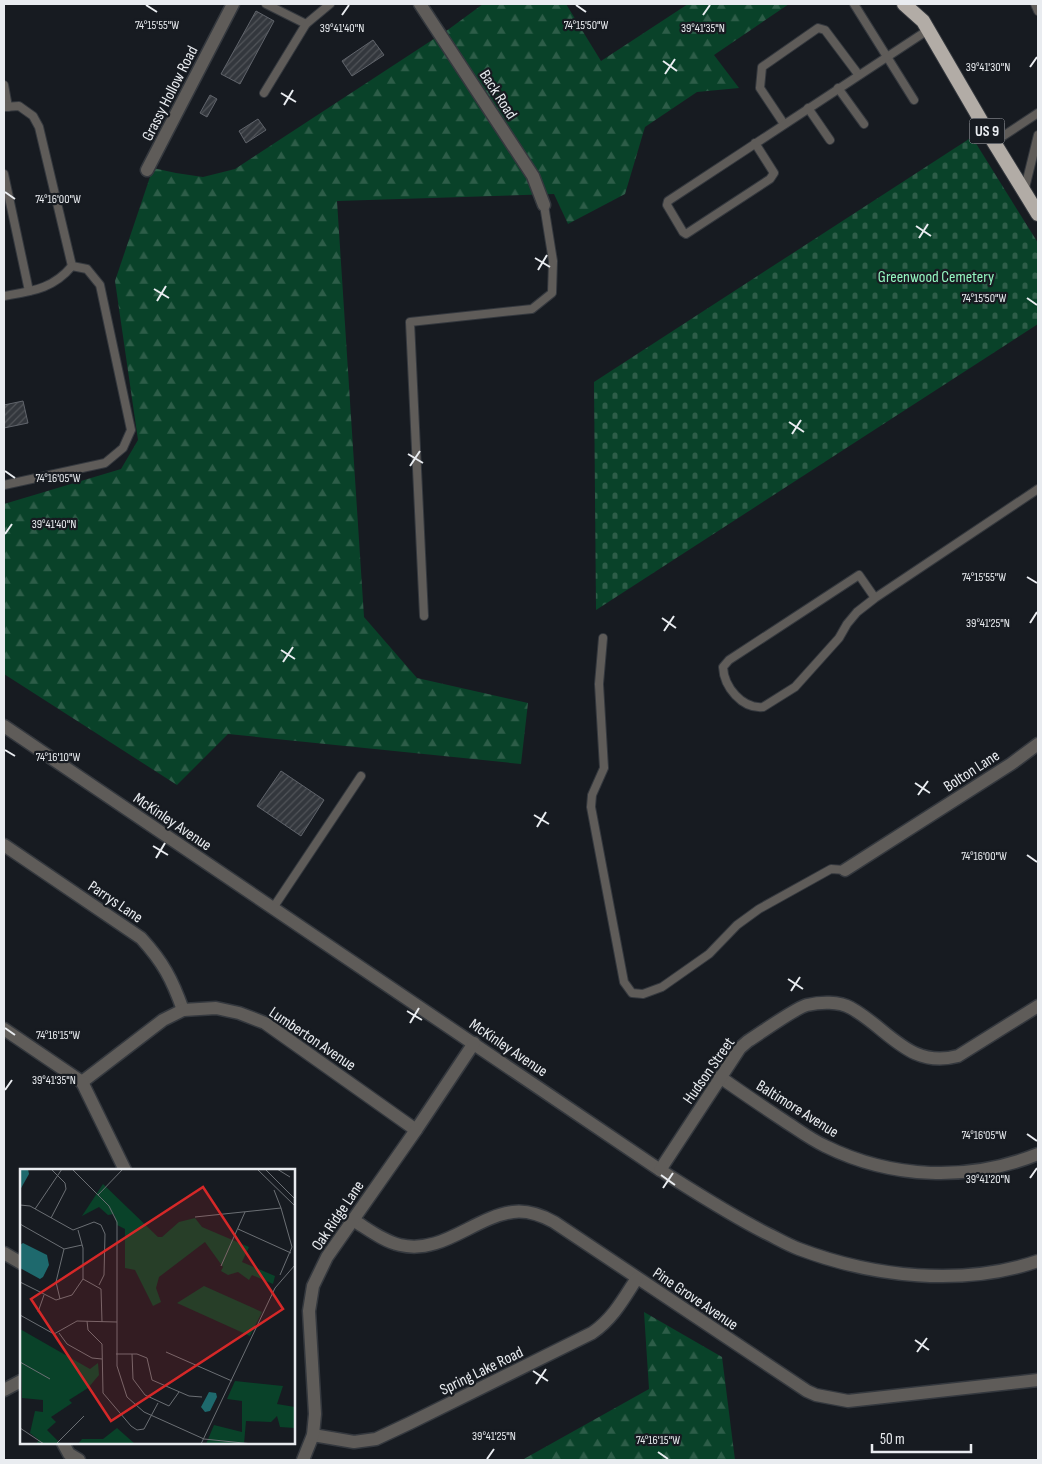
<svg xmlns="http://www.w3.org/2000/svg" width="1042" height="1464" font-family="'Sofia Sans Condensed',sans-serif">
<defs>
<pattern id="forest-firs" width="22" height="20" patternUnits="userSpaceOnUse" patternTransform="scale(1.25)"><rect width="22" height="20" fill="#094229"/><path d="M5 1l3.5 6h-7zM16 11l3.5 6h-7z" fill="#2d5d48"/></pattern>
<pattern id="cemetery-stones" width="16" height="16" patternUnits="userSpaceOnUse" patternTransform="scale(1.25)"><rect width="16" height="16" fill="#094229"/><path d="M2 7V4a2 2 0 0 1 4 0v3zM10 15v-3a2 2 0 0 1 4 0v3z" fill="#2d5d48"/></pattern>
<pattern id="building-hatch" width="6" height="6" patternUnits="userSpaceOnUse" patternTransform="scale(1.25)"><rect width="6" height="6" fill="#33373d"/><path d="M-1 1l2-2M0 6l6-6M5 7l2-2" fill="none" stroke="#515459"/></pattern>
</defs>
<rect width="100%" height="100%" fill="#171b21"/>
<!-- forest -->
<g fill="url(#forest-firs)">
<polygon points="483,4 566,4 601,61 688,4 789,4 714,55 739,88 697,92 645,127 625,194 568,224 554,194 337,201 364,617 417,678 528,703 521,764 228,734 177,785 4,674 4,504 121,469 138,440 115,281 153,168 176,173 203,177 235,169 449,29"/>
<polygon points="644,1312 722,1357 735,1460 522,1460 649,1389"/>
</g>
<!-- cemetery -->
<polygon fill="url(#cemetery-stones)" points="972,137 1038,243 1038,324 596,610 594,382"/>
<!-- building -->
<g fill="url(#building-hatch)" stroke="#60646b">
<polygon points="256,11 274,21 240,84 221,74"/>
<polygon points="373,40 384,55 352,76 342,61"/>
<polygon points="210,95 217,99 207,117 200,113"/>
<polygon points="258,119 266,130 246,143 239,131"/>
<polygon points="23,401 28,423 4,428 4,405"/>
<polygon points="281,771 324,800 301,836 257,806"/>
</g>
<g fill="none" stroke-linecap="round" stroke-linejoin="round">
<!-- service casing -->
<g stroke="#34383e" stroke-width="10">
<g id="service">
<polyline points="854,4 914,100"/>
<polyline points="1035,4 1038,11"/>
<polyline points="306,24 330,4"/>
<polyline points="4,85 8,107"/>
<polyline points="838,88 864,124"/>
<polyline points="264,93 306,24 266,4"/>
<polyline points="4,107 19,106 33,116 39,127 72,266"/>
<polyline points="808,108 830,140"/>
<polyline points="784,124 760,88 762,67 818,28 825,30 858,74"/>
<polyline points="994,142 1038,113"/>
<polyline points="755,143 774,173 770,179 686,234 683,232 667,205 668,201 928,30"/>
<polyline points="4,174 29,291"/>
<polyline points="1024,192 1038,135"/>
<path d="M4 296C32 291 53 289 72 266L87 269 100 285 131 430 123 448 105 463 4 485"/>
<path d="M875 598 859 575 729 660 723 667C724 687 742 709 763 707L795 687 839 638 847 624 857 612 875 598 1038 489"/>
<polyline points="424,616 410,322 532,309 552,293 553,261 544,205"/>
<polyline points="603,638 599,684 604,768 592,795 591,807 624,982 632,993 643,994 662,987 709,954 737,925 759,909 831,869 845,870"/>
<polyline points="273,908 361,776"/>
</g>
</g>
<!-- minor casing -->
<g stroke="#34383e" stroke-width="15">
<g id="minor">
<polyline points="420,4 533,176 544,205"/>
<polyline points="147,170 233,4"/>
<path d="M4 726 660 1170C695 1192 730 1215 768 1234 778 1239 788 1245 799 1249 873 1277 962 1287 1038 1261"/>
<path d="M4 845 141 938C163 962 172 979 183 1010"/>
<polyline points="845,870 1011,764 1038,744"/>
<polyline points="4,1029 82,1082"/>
<path d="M720 1077C741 1092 762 1106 783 1120 797 1129 810 1139 825 1146 892 1179 969 1182 1038 1154"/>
<polyline points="82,1082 163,1020 183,1010 216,1008 239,1013 265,1023 416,1130"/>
<polyline points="82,1082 125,1170"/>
<path d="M660 1170 740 1048 748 1041C761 1033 795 1008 807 1005 820 1002 839 1001 851 1008 889 1029 909 1069 958 1056L1038 1006"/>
<path d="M353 1220C368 1229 383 1241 400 1245 442 1255 474 1217 513 1212 528 1210 541 1215 554 1222L807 1391 816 1395 848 1401 1038 1380"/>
<polyline points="4,1253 21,1263"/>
<polyline points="4,1390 21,1381"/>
<path d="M313 1435 354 1442 376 1439 410 1423 592 1333C613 1319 624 1298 637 1278"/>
<polyline points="63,1443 69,1454 79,1460"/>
<polyline points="303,1460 313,1435 315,1414 309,1311 313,1286 327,1257 416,1130 474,1043"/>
</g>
</g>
<!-- trunk casing -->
<g stroke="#34383e" stroke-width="16">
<polyline id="trunk" points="904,4 923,21 987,131 1038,214"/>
</g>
<!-- service -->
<use href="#service" stroke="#5f5c59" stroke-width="8"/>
<!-- minor -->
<use href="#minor" stroke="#5f5c59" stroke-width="12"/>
<!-- trunk -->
<use href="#trunk" stroke="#b2aca6" stroke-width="14"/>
</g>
<!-- ticks -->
<path fill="none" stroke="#e9ecf0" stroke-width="2" d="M146 5 157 12M576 5 586 12M342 15 349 5M703 15 710 5M663 61 677 71M1030 67 1037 57M665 74 675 59M281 93 296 102M284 105 293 90M5 192 15 199M916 226 931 236M919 238 928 224M535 258 550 267M538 270 547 255M154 289 169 298M1027 298 1037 305M157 301 166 286M789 422 804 432M792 434 801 420M408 454 423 463M410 466 420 451M5 471 15 478M5 534 12 524M1027 577 1037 583M662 618 676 628M1030 623 1037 612M664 631 674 616M281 650 295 659M283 662 293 647M5 750 15 756M915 783 930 793M918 795 928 781M534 815 549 824M537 827 546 812M153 846 168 855M1027 855 1037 862M156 858 165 843M788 979 803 989M791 991 800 977M407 1011 422 1020M410 1023 419 1008M5 1028 15 1035M5 1090 12 1080M1027 1134 1037 1141M661 1175 675 1185M1030 1178 1037 1168M663 1188 673 1173M915 1340 929 1350M917 1352 927 1338M533 1371 548 1381M536 1384 546 1369M658 1452 668 1459M487 1459 494 1449"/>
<g text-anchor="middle" stroke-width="4.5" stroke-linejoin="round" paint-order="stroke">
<!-- shield labels -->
<rect fill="#171b21" stroke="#aaadb2" stroke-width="1" x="969.5" y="118.5" width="35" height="25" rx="4"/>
<g font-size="15" font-weight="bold" fill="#e9ecf0">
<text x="987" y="136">US 9</text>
</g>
<!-- street labels -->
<g font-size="16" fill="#e9ecf0" stroke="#171b21">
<text transform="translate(169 93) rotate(-63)" y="6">Grassy Hollow Road</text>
<text transform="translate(499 94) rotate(57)" y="6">Back Road</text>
<text transform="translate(971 770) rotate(-33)" y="6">Bolton Lane</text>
<text transform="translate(173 821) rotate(34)" y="6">McKinley Avenue</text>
<text transform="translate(116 901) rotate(34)" y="6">Parrys Lane</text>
<text transform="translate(313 1038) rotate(34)" y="6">Lumberton Avenue</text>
<text transform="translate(509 1047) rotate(34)" y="6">McKinley Avenue</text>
<text transform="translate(708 1070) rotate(-55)" y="6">Hudson Street</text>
<text transform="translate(798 1108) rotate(32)" y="6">Baltimore Avenue</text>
<text transform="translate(337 1215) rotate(-56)" y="6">Oak Ridge Lane</text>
<text transform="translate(696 1298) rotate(34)" y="6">Pine Grove Avenue</text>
<text transform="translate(481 1370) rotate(-26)" y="6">Spring Lake Road</text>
</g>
<!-- park labels -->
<g font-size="16" fill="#94f5c0" stroke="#171b21">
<text x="936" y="282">Greenwood Cemetery</text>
</g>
</g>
<!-- overview -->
<g transform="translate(20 1169)">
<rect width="275" height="275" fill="#171b21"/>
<path d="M83 15 138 68H142L159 53 175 49 182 58 229 78 222 93 255 107 253 115 232 106 229 111 218 103 208 106 201 102 203 98 185 73 139 108 136 119 141 133 133 137 115 101 105 99V60L97 56 94 45 88 46 79 38 62 47ZM0 160 70 200 78 194 79 206 68 219 49 231 52 234 31 248 36 253 27 261 41 275H16L19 271 10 264 15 242 23 243V231L2 229ZM215 212 263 217 257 235 275 238V259L260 258 257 247 251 253 226 252 224 275H186L194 256 222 263V232L207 230ZM97 259 115 275H58L62 270H83Z" fill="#094229"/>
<path d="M184 117 242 143 230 167 157 134Z" fill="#094229"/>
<path d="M0 0H8L9 5 0 21ZM3 74 27 86 29 96 23 108 20 110 0 99V76ZM189 223 196 224 197 228 190 242 185 243 181 238Z" fill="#1e696d"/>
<path fill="none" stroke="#6b6f74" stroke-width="1" d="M31 0 45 14 46 20 31 49M52 0 89 37 97 53V197L107 228 124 243 184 270 233 275M237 0 275 37M245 0 275 30M257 0 270 8M254 21 261 39M78 26 103 0M0 36 10 37 53 61 74 53 81 56 85 65 84 106 79 116M15 40 42 0M175 48 261 39 272 78 260 106M0 55 44 80 62 76M218 60 271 84M58 61 63 79V110M201 97 225 43M63 110 81 120 82 153M0 113 36 131 52 126 63 110M40 130 36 113 44 80M18 143 24 126M0 146 34 165 57 152 97 153M67 152 68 161 82 175 83 224 111 257 117 261 124 260 138 234M39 164 47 175 72 189 82 190M146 183 212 212M96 185H117L127 189 132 211 169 227 182 228M112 185 113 210 125 226 149 237 159 223M0 193 30 210M0 259 24 275M36 275 64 247M181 275 255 119 275 96"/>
<path fill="#d62828" fill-opacity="0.15" stroke="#d62828" stroke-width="2.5" d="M183 18 263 140 91 252 11 130Z"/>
<rect width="275" height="275" fill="none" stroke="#e9ecf0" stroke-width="2.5"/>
</g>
<g font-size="12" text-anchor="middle" fill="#e9ecf0" stroke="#171b21" stroke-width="4.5" stroke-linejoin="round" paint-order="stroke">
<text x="157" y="29">74°15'55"W</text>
<text x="586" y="29">74°15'50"W</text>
<text x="342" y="32">39°41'40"N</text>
<text x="703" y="32">39°41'35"N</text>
<text x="988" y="71">39°41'30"N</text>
<text x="58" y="203">74°16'00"W</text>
<text x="984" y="302">74°15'50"W</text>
<text x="58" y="482">74°16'05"W</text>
<text x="54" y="528">39°41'40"N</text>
<text x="984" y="581">74°15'55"W</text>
<text x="988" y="627">39°41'25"N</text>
<text x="58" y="761">74°16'10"W</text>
<text x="984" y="860">74°16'00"W</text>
<text x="58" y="1039">74°16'15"W</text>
<text x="54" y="1084">39°41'35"N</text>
<text x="984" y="1139">74°16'05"W</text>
<text x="988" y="1183">39°41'20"N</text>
<text x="494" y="1440">39°41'25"N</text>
<text x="658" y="1444">74°16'15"W</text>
</g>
<!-- border -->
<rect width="1042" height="1464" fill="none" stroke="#e9ecf0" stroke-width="10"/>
<!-- scale -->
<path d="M872 1444v8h99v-8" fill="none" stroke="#e9ecf0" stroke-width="2.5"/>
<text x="880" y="1444" font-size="15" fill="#e9ecf0" stroke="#171b21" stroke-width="4" paint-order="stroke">50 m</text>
</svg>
